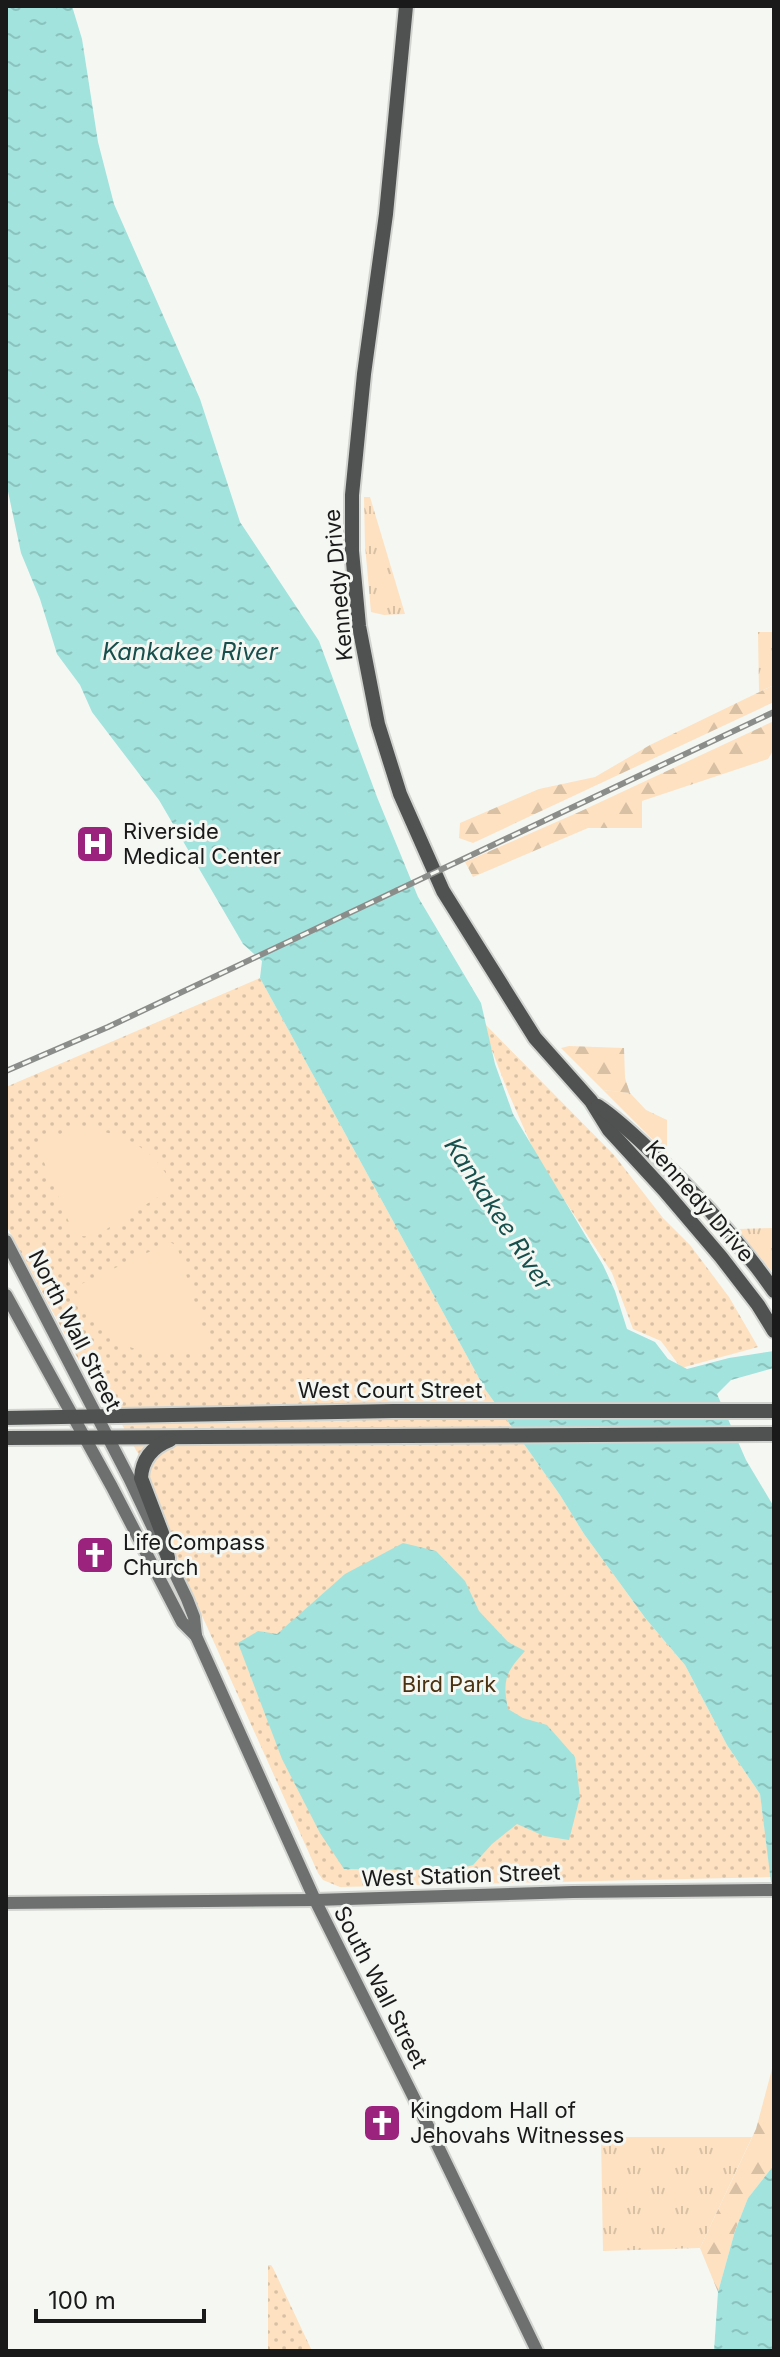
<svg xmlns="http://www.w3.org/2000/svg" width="780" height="2357" font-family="Inter,sans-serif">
<defs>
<pattern id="grass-tufts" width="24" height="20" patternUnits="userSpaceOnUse" patternTransform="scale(2)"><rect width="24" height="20" fill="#fde1c0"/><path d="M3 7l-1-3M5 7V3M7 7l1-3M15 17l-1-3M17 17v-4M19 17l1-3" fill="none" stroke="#d8c0a4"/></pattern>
<pattern id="forest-firs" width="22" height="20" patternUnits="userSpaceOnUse" patternTransform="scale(2)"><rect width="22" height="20" fill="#fde1c0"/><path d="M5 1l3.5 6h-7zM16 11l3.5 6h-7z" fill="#d8c0a4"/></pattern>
<pattern id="park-dots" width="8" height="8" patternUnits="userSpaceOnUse" patternTransform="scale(2)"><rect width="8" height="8" fill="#fde1c0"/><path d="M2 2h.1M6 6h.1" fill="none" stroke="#d8c0a4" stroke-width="1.8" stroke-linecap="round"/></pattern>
<pattern id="water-ripples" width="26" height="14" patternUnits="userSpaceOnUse" patternTransform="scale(2)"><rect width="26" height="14" fill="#a2e3dd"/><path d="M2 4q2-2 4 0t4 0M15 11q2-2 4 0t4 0" fill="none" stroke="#8bc2bd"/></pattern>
</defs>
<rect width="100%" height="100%" fill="#f5f7f3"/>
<!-- grass -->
<g fill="url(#grass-tufts)">
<polygon points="364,497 370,497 405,614 384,615 371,612 365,545"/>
<polygon points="758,632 774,632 774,685 759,692"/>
<polygon points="603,1090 630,1093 646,1110 667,1120 667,1154"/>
<polygon points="774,1228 774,1274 737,1229"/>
<polygon points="601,2137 752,2137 700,2248 603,2251"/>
</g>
<!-- forest -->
<g fill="url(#forest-firs)">
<polygon points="774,685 774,702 473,843 459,838 460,823 539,789 595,777 650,745"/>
<polygon points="774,721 774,749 768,759 642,801 642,828 588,828 473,877 465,862 579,812"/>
<polygon points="569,1046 624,1048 625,1078 630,1093 603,1090 561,1048"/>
<polygon points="774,2044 774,2165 748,2198 735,2231 718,2292 700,2248 756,2129 772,2069"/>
</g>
<!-- park -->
<g fill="url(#park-dots)">
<polygon points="260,978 485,1389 560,1495 584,1534 646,1619 685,1665 727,1745 760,1794 771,1877 340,1887 323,1880 318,1873 181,1569 148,1480 147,1470 103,1390 83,1368 6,1225 6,1087"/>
<polygon points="480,1019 614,1155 663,1218 690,1245 729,1297 758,1347 681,1368 661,1341 633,1329 612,1273 537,1158 508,1092"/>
<polygon points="268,2265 271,2265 273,2268 312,2351 268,2351"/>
</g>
<!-- pitch -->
<g fill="#fde1c0">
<path d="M86 1129C129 1134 154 1150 174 1187L94 1237 82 1236 73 1232 36 1143 71 1130Z"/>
<path d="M170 1242 177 1246 209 1348C150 1364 98 1348 75 1287Z"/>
</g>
<!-- water -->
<g fill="url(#water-ripples)">
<polygon points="6,6 72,6 82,39 98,142 114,204 200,399 240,522 319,641 377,797 418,897 481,1003 495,1064 513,1114 603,1265 615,1291 627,1329 655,1342 668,1359 687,1369 729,1358 774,1351 774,1368 731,1380 717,1394 746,1460 774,1507 774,1906 760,1794 727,1745 685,1665 646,1619 584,1534 560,1495 485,1389 260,978 262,961 243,944 159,800 92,712 80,685 57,654 40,599 21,553 6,482"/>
<path d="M403 1543 436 1551 465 1581 479 1611 508 1642 525 1651C506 1672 502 1680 508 1709L523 1718 547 1725 575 1757 580 1797 569 1840 544 1836 517 1824 492 1844 473 1865 455 1870 344 1869 320 1833 282 1759 238 1643 258 1631 277 1634 345 1574Z"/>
<polygon points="774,2165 774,2351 714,2351 718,2292 735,2231 748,2198"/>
</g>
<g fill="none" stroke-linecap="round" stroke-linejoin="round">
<!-- secondary casing -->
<g stroke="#d2d4d0" stroke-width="16">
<g id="secondary">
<polyline points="6,1241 129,1478 187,1599 194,1617 196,1636"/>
<polyline points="6,1295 112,1487 182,1622 196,1636 315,1900 432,2134 537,2351"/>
<polyline points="6,1903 315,1900 573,1892 774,1890"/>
</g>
</g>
<!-- primary casing -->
<g stroke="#d2d4d0" stroke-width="18">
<g id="primary">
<polyline points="406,6 386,214 364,374 352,495 352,551 359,626 378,724 400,794 443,891 535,1038 591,1101 609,1130 664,1190 721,1257 758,1305 774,1331"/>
<path d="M598 1106C619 1120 636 1137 655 1155 699 1196 739 1241 774 1291"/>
<polyline points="6,1418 393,1411 774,1411"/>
<polyline points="6,1438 774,1434"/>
<path d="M168 1558 162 1533 141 1478C142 1459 152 1447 170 1440"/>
</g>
</g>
<!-- secondary -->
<use href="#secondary" stroke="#6e706f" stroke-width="12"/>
<!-- primary -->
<use href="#primary" stroke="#4f5250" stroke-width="14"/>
<!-- rail casing -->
<g stroke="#8b8d8a" stroke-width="6">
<polyline id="rail" points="6,1071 108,1027 774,712"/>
</g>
<!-- rail -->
<use href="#rail" stroke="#f5f7f3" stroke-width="3" stroke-dasharray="9" stroke-linecap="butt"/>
</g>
<!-- icons -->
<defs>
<g id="hospital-square" transform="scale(2)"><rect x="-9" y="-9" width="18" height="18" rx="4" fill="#9b237d" stroke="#f5f7f3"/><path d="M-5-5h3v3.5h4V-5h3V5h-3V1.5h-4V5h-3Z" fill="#fff"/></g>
<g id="church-square" transform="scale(2)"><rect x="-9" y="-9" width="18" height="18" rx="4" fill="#9b237d" stroke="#f5f7f3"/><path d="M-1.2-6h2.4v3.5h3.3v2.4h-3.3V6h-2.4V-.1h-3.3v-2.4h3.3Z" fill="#fff"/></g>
</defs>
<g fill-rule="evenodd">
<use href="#hospital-square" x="95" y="844"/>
<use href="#church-square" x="95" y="1555"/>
<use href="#church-square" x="382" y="2123"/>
</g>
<g text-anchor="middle" stroke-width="6" stroke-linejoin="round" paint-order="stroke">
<!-- street labels -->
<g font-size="22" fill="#191a19" stroke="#f5f7f3">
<text transform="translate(338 585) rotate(-95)" y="8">Kennedy Drive</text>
<text transform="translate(700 1201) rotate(49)" y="8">Kennedy Drive</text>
<text transform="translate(75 1330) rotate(63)" y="8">North Wall Street</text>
<text x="390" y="1398">West Court Street</text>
<text transform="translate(461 1875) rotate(-2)" y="8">West Station Street</text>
<text transform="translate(381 1987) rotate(63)" y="8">South Wall Street</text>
</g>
<!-- poi labels -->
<g font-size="22" fill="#191a19" stroke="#f5f7f3" text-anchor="start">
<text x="123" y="839">Riverside<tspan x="123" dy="25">Medical Center</tspan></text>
<text x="123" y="1550">Life Compass<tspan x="123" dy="25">Church</tspan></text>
<text x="410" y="2118">Kingdom Hall of<tspan x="410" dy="25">Jehovahs Witnesses</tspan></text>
</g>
<!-- park labels -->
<g font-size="22" fill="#4a3213" stroke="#f5f7f3">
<text x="449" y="1692">Bird Park</text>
</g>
<!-- water labels -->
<g font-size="24" font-style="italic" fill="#174f4c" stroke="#f5f7f3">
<text x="190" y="660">Kankakee River</text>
<text transform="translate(498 1214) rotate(57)" y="8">Kankakee River</text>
</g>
</g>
<!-- border -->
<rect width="780" height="2357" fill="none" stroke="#191a19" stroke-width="16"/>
<!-- scale -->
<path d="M36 2309v12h168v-12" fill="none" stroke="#191a19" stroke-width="4"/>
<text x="48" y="2309" font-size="24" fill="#191a19" stroke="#f5f7f3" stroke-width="6" paint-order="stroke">100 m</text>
</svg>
